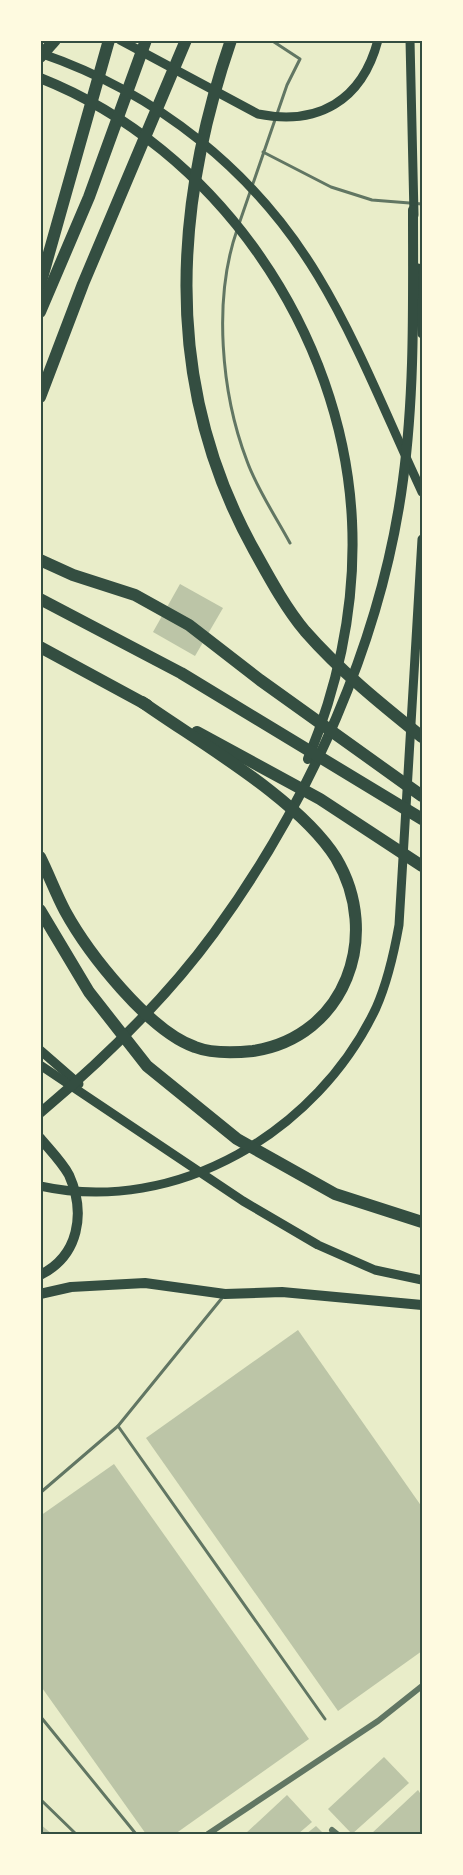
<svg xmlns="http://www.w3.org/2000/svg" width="463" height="1875" font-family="'Noto Sans',sans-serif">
<rect width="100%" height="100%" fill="#e9edc9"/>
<!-- building -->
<g fill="#bcc5a7">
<polygon points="180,584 223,608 195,656 153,632"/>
<polygon points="298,1330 422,1507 422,1651 338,1711 146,1438"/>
<polygon points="114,1464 309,1739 175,1834 146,1834 40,1685 40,1516"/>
<polygon points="384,1757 409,1783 352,1834 328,1809"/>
<polygon points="418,1790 422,1796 422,1834 371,1834"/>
<polygon points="287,1795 312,1822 298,1834 245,1834"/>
<polygon points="40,1824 52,1834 40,1834"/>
<polygon points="316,1826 324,1834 306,1834"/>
</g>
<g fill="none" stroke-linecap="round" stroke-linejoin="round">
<!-- service -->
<g stroke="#617663" stroke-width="3">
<polyline points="263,152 331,187 372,200 422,204"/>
<polyline points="239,224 287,85 300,59 271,40"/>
<path d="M237 230C213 299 221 393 247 461 257 489 276 517 290 543"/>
<polyline points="118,1426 325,1719"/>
<polyline points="40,1493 118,1426 222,1298"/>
<polyline points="40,1716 136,1834"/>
<polyline points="40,1799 76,1834"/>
</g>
<!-- minor -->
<g stroke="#617663" stroke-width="6">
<polyline points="332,1830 337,1834"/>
<polyline points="208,1834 378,1721 422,1686"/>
</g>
<!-- secondary -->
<g stroke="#344e41" stroke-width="9">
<path d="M120 40 258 114C318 126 362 101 378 40"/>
<polyline points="410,40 414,215"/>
<path d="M40 53C157 93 254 170 318 276 358 342 389 422 422 492"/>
<polyline points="418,268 422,334"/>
<polyline points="40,1050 79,1084"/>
<polyline points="40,1065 243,1201 318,1245 375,1270 422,1280"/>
<path d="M40 1186C177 1216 318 1131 376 1008 388 981 394 953 399 925L422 539"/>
</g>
<!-- primary -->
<g stroke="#344e41" stroke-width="10">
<path d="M40 78C217 148 343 332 352 521 356 604 339 683 308 759"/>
<path d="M40 1113C104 1059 165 1000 214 933 309 803 382 640 403 480 415 391 413 300 413 210"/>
<path d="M40 1138C49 1149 62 1162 69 1175 86 1213 79 1256 40 1275"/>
<polyline points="40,1294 71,1287 145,1283 225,1294 282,1292 422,1305"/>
</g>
<!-- motorway -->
<g stroke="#344e41" stroke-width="12">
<path d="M231 40C172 212 164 388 254 550 269 577 285 607 305 631 340 671 381 704 422 737"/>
<polyline points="40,57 55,40"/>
<polyline points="40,285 109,40"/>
<polyline points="40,312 89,197 146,40"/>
<polyline points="40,397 83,284 186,40"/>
<polyline points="40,560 73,575 135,595 189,625 260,680 422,796"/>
<polyline points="40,599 181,673 422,819"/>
<polyline points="40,647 147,705"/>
<polyline points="197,732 320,799 422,866"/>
<path d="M40 857C49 875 56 894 65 911 88 953 149 1031 195 1047 213 1054 234 1053 253 1051 346 1037 382 935 336 858 299 799 200 743 142 702"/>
<polyline points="40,910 89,992 147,1066 237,1139 335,1194 422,1222"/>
</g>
</g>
<!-- border -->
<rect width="463" height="1875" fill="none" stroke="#fefae0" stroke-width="84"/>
<rect x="42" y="42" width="379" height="1791" fill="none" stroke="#344e41" stroke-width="2"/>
</svg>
